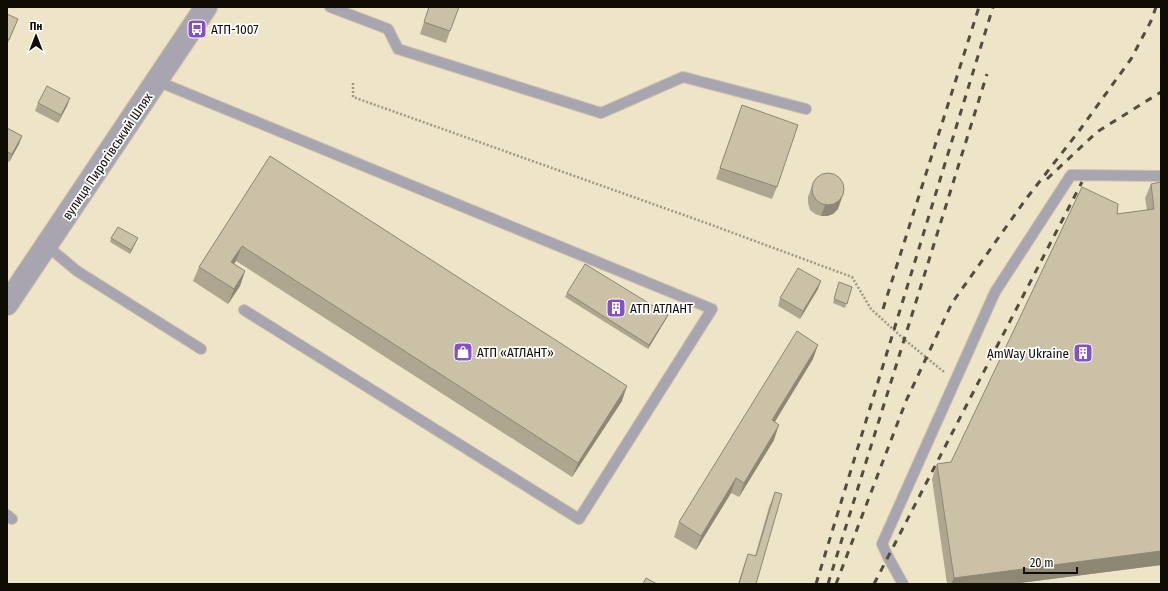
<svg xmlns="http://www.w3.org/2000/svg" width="1168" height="591" font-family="'Fira Sans Condensed',sans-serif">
<rect width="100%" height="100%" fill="#eee4c8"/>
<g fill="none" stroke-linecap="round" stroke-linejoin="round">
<!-- service casing -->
<g stroke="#cac1a9" stroke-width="12">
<g id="service">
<polyline points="330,7 388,29 398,49 601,113 683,77 806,109"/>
<polyline points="157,81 712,309 579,519 244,310"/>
<polyline points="47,246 77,271 201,349"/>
<polyline points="7,515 12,519"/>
<polyline points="903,584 888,557 882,544 995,292 1071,175 1161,176"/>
</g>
</g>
<!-- tertiary casing -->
<g stroke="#cac1a9" stroke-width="24">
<polyline id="tertiary" points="7,304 206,7"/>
</g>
<!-- path -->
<polyline stroke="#9e9782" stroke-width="2.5" stroke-dasharray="2 2" stroke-linecap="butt" points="353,83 353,97 709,224 852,277 871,309 905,340 944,372"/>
<!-- service -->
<use href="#service" stroke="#a8a5b0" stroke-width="10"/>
<!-- tertiary -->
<use href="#tertiary" stroke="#a8a5b0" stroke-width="22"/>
<!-- rail -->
<g stroke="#524d3f" stroke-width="3" stroke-dasharray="7 7" stroke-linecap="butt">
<polyline points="1047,179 1097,132 1161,92"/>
<polyline points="883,309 979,7"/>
<polyline points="816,584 993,7"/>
<polyline points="828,584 987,74"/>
<polyline points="836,584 906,401 952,303 1026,199 1079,131 1131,59 1151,21 1156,7"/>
<polyline points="874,584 1082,182"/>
</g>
</g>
<!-- wall -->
<g fill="#aea68f">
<polygon points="429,7 450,31 446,43 420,34"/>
<polygon points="7,14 15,26 7,45"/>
<polygon points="70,98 67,106 58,123 35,111 38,103"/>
<polygon points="742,105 777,187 772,199 716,179"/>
<polygon points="7,128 22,136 19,144 9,162 7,161"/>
<polygon points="270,156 622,401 572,477 236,261 234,264 245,271 240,286 228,304 193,281 199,267"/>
<polygon points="814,180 838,209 833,214 827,216 821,216 815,214 810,210 808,203 808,197"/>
<polygon points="1161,182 1161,565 1012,584 947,584 932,479 937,464 951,462 1117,214 1147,210 1145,198 1151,184"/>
<polygon points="111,238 136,242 130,254 110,242"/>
<polygon points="839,282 852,287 845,308 833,303"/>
<polygon points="818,289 800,319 778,306 780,298"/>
<polygon points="567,293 668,315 666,319 648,349 565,297"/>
<polygon points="813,359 774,422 774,440 739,497 731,493 696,550 674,537 679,522"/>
<polygon points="775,492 756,584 738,584 743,568 748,554 755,556 769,507"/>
</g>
<!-- shaded-wall -->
<g fill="#8d8774">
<polygon points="70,98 67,106 58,123 61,115"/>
<polygon points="22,136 19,144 9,162 12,154"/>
<polygon points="844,192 838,209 833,214 827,216 821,216 825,205"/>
<polygon points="138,238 130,254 131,250"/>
<polygon points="242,246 236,261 226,276 231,262"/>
<polygon points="245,271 240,286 228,304 234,289"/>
<polygon points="821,281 818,289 800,319 803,311"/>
<polygon points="668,315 666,319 648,349 649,345"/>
<polygon points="818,345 813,359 767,435 772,420"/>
<polygon points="627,386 622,401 572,477 578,463"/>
<polygon points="779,425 774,440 739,497 744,483"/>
<polygon points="736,478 731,493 696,550 701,536"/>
<polygon points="1161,551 1161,565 1012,584 951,584 954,578"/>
</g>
<!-- building -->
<g fill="#cac1a6" stroke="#8d8774">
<polygon points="429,7 459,7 450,31 424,22"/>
<polygon points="7,14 18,19 9,40 7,39"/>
<polygon points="47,86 70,98 61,115 38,103"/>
<polygon points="742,105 798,125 777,187 720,168"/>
<polygon points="7,128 22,136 12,154 7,152"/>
<polygon points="270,156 627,386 578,463 242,246 231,262 245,271 234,289 199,267"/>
<circle cx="828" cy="189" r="16"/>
<polygon points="1161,182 1161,551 954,578 937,464 951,462 1082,187 1118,204 1117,214 1154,209 1151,184"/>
<polygon points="118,227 138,238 131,250 111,238"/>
<polygon points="585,264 668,315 649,345 567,293"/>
<polygon points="798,268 821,281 803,311 780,298"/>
<polygon points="839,282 852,287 847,304 834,299"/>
<polygon points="797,331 818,345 772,420 779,425 744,483 736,478 701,536 679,522"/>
<polygon points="775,492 782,494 756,584 739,584 748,554 756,556"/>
<polygon points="646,578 657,584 643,584"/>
</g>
<!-- icons -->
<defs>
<g id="bus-square" transform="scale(1)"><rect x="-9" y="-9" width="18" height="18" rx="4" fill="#8251c9" stroke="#fff"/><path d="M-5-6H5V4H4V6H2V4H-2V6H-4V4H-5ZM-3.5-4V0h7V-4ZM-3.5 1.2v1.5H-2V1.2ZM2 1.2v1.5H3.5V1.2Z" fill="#fff"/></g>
<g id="building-square" transform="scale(1)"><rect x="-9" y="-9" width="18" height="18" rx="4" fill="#8251c9" stroke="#fff"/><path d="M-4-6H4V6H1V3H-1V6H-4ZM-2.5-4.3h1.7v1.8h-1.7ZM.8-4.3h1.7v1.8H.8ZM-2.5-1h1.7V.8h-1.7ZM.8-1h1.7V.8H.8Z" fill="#fff"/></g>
<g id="shop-square" transform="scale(1)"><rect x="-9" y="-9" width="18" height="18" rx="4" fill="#8251c9" stroke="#fff"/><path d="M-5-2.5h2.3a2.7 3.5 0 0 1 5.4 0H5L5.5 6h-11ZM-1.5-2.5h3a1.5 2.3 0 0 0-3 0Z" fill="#fff"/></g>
</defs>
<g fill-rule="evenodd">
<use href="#bus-square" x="197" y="29"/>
<use href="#building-square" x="616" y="308"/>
<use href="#shop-square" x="463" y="352"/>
<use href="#building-square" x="1083" y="353"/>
</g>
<g text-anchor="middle" stroke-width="3.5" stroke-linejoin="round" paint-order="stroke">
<!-- poi labels -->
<g font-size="13" fill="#0f0c04" stroke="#fff" text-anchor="start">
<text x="211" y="34">АТП-1007</text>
<text x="630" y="313">АТП АТЛАНТ</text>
<text x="477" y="357">АТП «АТЛАНТ»</text>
<text x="1069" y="358" text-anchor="end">AmWay Ukraine</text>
</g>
<!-- street labels -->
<g font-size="13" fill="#0f0c04" stroke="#fff">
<text transform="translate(107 156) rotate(-56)" y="5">вулиця Пирогівський Шлях</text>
</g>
</g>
<!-- border -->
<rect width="1168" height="591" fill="none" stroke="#0f0c04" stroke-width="16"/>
<!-- north arrow -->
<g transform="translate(36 36)" stroke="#ffffff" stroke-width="3" paint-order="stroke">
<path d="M0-3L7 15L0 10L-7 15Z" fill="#0f0c04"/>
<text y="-6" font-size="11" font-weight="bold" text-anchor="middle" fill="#0f0c04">Пн</text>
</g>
<!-- scale -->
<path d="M1024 567v6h53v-6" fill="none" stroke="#0f0c04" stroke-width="2"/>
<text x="1030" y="567" font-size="12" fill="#0f0c04" stroke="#ffffff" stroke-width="3" paint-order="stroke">20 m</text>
</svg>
